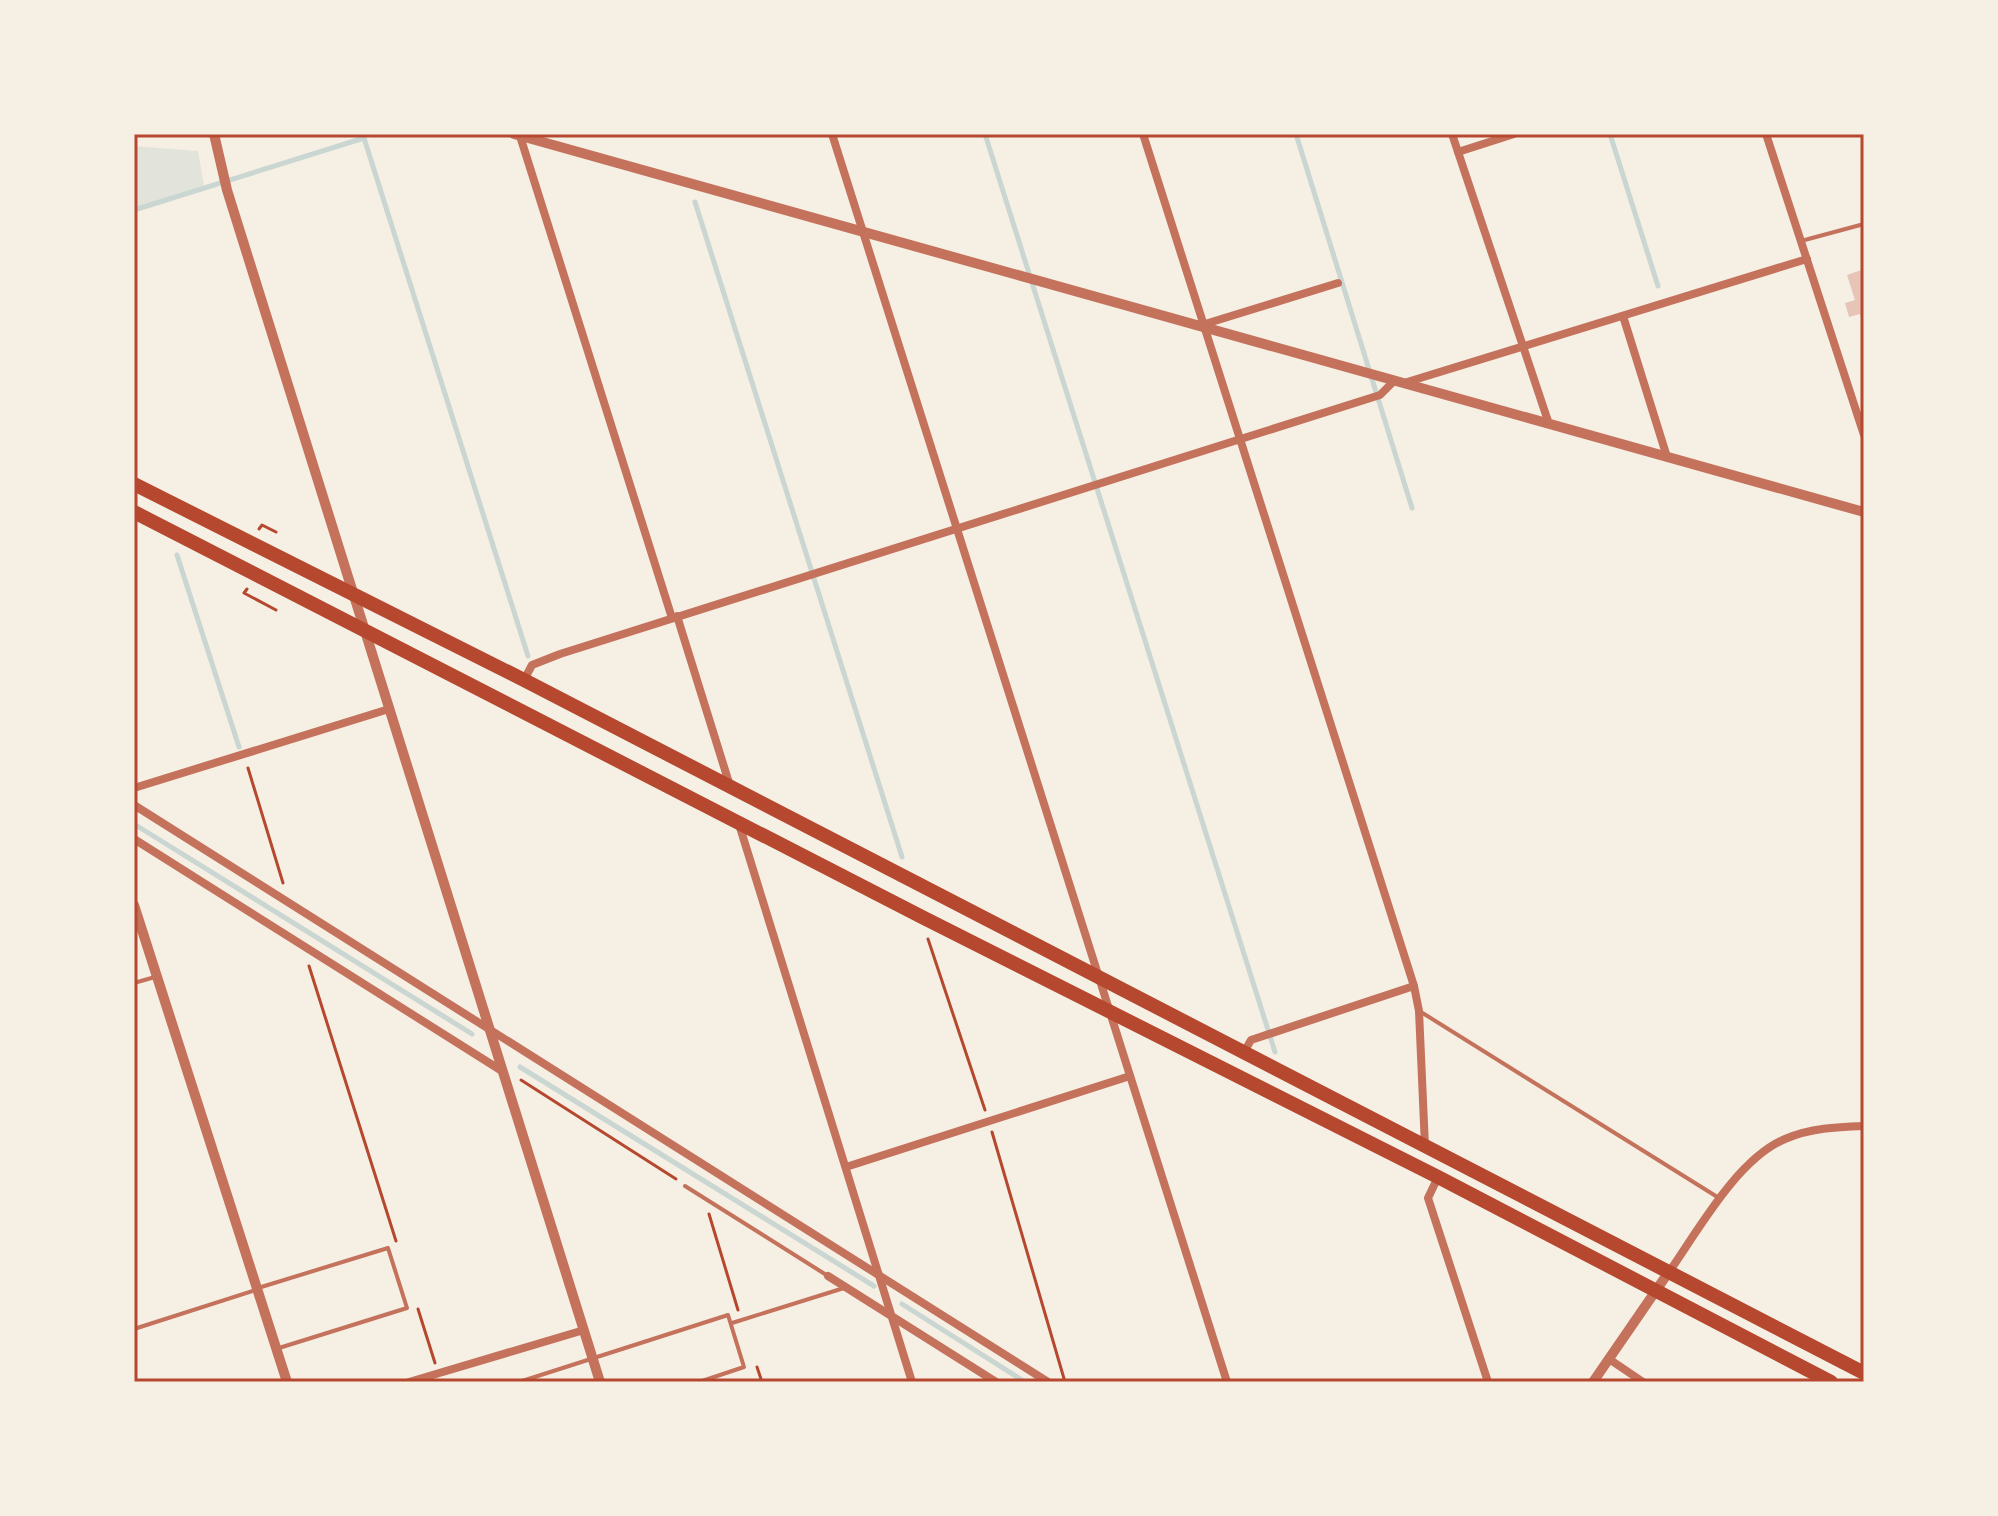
<svg xmlns="http://www.w3.org/2000/svg" width="1998" height="1516" font-family="'Noto Sans',sans-serif">
<rect width="100%" height="100%" fill="#f6efe4"/>
<!-- green -->
<polygon fill="#e2e4dc" points="134,146 198,151 204,186 134,208"/>
<g fill="none" stroke-linecap="round" stroke-linejoin="round">
<!-- stream -->
<g stroke="#c9d6d2" stroke-width="5">
<polyline points="985,134 1275,1052"/>
<polyline points="1296,134 1412,508"/>
<polyline points="1610,134 1658,286"/>
<polyline points="695,202 902,857"/>
<polyline points="134,210 364,138 528,656"/>
<polyline points="177,555 239,747"/>
<polyline points="134,824 472,1034"/>
<polyline points="520,1067 874,1286"/>
<polyline points="902,1304 1025,1382"/>
</g>
</g>
<!-- building -->
<polygon fill="#e6c5b7" points="1864,269 1864,324 1863,324 1860,314 1849,317 1845,303 1855,300 1847,275"/>
<g fill="none" stroke-linecap="round" stroke-linejoin="round">
<!-- path -->
<g stroke="#b5482f" stroke-width="3">
<polyline points="259,529 262,525 276,532"/>
<polyline points="247,589 244,593 276,610"/>
<polyline points="248,768 283,883"/>
<polyline points="928,939 985,1110"/>
<polyline points="309,966 396,1241"/>
<polyline points="521,1080 676,1179"/>
<polyline points="992,1132 1065,1382"/>
<polyline points="709,1214 738,1310"/>
<polyline points="418,1309 435,1363"/>
<polyline points="757,1367 762,1382"/>
</g>
<!-- service -->
<g stroke="#c5725c" stroke-width="4">
<polyline points="1801,241 1864,224"/>
<polyline points="134,983 155,977"/>
<polyline points="1421,1012 1719,1198"/>
<polyline points="685,1186 828,1276"/>
<polyline points="258,1288 388,1248 407,1308 279,1348"/>
<polyline points="732,1323 844,1288"/>
<polyline points="134,1329 256,1290"/>
<polyline points="519,1382 728,1315 744,1367 699,1382"/>
</g>
<!-- minor -->
<g stroke="#c5725c" stroke-width="8">
<polyline points="832,134 1227,1382"/>
<polyline points="1143,134 1414,986 1419,1011 1425,1146"/>
<polyline points="1452,134 1549,424"/>
<polyline points="1766,134 1864,435"/>
<polyline points="520,136 672,618"/>
<polyline points="1458,152 1514,134"/>
<polyline points="1623,316 1667,457"/>
<polyline points="1205,324 1338,283"/>
<polyline points="1404,383 1807,259"/>
<polyline points="677,616 730,786"/>
<polyline points="524,680 532,665 560,654 1380,395 1394,381"/>
<polyline points="134,788 389,709"/>
<polyline points="134,805 1048,1382"/>
<polyline points="738,821 912,1382"/>
<polyline points="134,839 502,1071"/>
<polyline points="1244,1052 1251,1040 1414,986"/>
<polyline points="846,1167 1130,1076"/>
<polyline points="1438,1177 1428,1198 1488,1382"/>
<path d="M1669 1272C1698 1231 1737 1159 1785 1139 1810 1128 1837 1127 1864 1126"/>
<polyline points="828,1276 996,1382"/>
<polyline points="1609,1359 1643,1382"/>
<polyline points="409,1382 584,1330"/>
</g>
<!-- tertiary -->
<g stroke="#c5725c" stroke-width="10">
<polyline points="214,134 227,190 600,1382"/>
<polyline points="514,134 1864,512"/>
<polyline points="134,905 287,1382"/>
<polyline points="1593,1382 1668,1273"/>
</g>
<!-- trunk -->
<g stroke="#b5482f" stroke-width="14">
<polyline points="134,484 524,680 1864,1373"/>
<polyline points="134,512 924,918 1438,1177 1831,1382"/>
</g>
</g>
<!-- border -->
<rect width="1998" height="1516" fill="none" stroke="#f6efe4" stroke-width="272"/>
<rect x="136" y="136" width="1726" height="1244" fill="none" stroke="#b5482f" stroke-width="3"/>
</svg>
